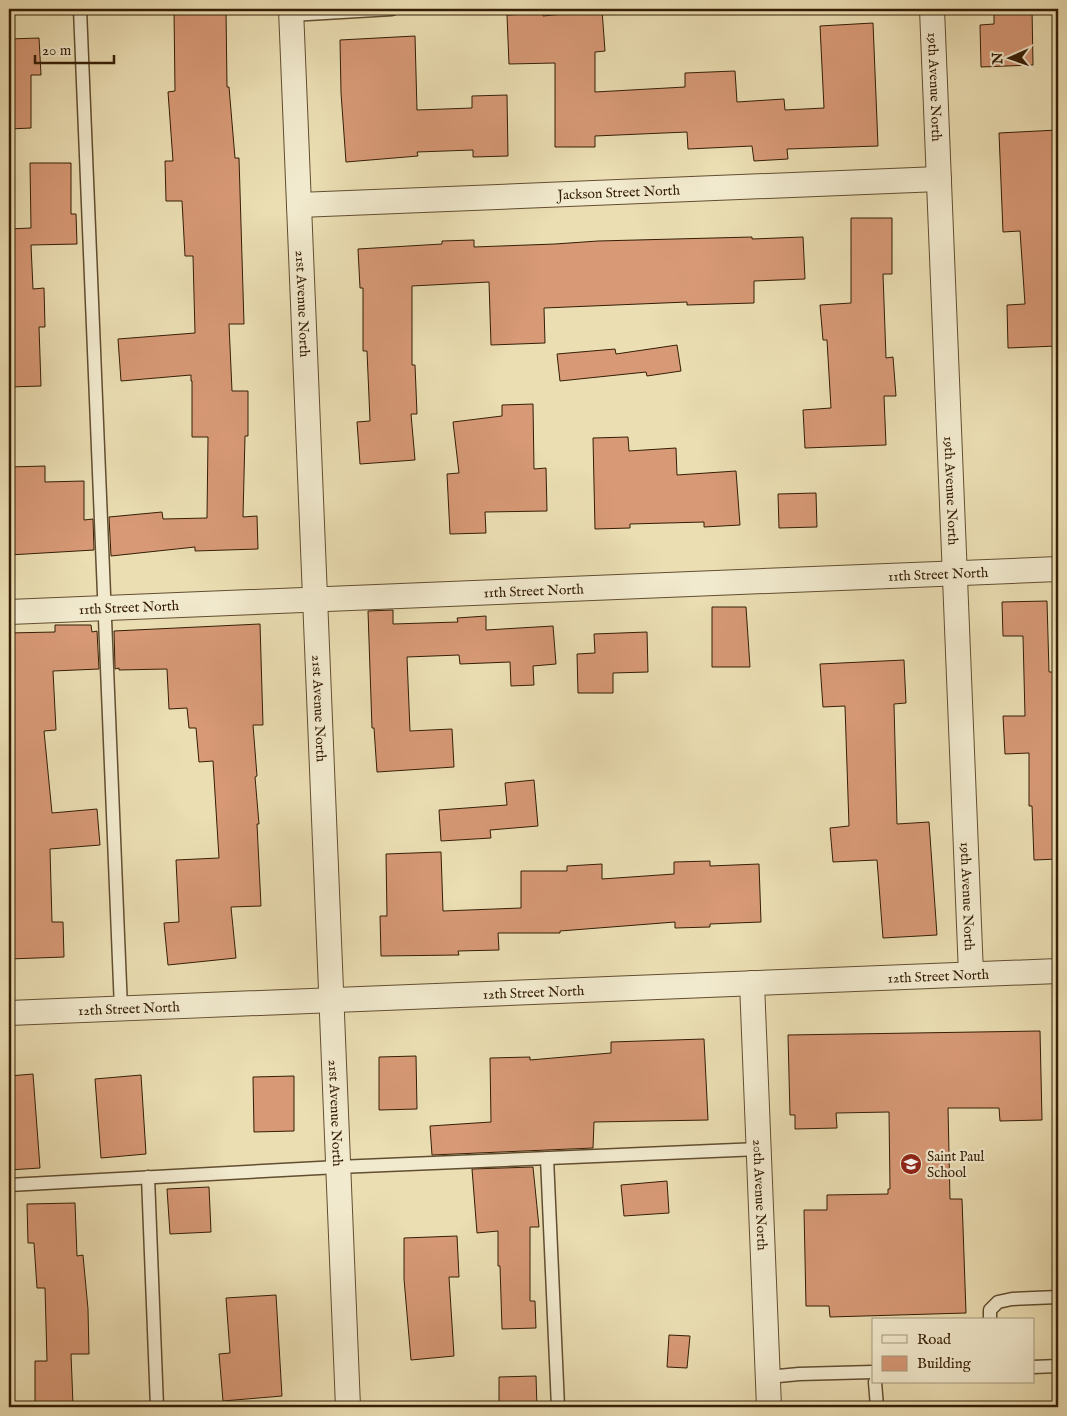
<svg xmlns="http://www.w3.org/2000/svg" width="1067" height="1416" font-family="'IM FELL English',serif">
<rect width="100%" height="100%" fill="#ebdeb3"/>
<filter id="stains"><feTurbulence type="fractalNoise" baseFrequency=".004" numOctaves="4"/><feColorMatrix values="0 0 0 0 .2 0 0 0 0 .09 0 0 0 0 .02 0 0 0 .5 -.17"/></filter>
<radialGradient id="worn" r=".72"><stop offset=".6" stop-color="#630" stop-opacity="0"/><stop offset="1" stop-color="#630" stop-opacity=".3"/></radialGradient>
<!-- building -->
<g fill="#d79976" stroke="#351e05">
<polygon points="174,9 226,9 227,87 229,87 235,158 239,158 244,324 229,324 232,391 248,391 248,436 245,436 243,517 257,516 258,549 195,551 195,547 111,556 109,517 162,512 163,519 207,518 208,437 192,437 192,381 191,381 191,375 121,381 118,339 195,333 193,256 185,256 182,201 166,201 165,161 173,161 168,92 175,91"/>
<polygon points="994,9 1032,9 1033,65 981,67 980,25 994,24"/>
<polygon points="602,10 605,51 595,52 595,92 685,87 685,73 735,71 737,102 784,99 785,110 824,108 820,26 873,23 878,146 787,149 788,159 754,161 752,146 688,149 687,132 595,136 595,147 555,147 555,63 509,64 507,15 542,13 543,16"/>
<polygon points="415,36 417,110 472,108 472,96 507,95 508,156 473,157 473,150 417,152 418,156 346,162 341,93 340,40"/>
<polygon points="39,38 41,75 31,75 31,128 9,129 9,39"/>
<polygon points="1058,130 1058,288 1055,288 1057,346 1008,348 1007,305 1025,304 1020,231 1003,232 999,133"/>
<polygon points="30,163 71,163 71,214 76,214 77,244 31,245 33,289 44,288 45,327 39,327 41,386 9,387 9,229 31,228"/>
<polygon points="851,218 892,218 892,274 883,274 886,358 893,357 896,396 884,396 886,445 805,448 803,410 831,408 827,340 823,340 820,305 851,303"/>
<polygon points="752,237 752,239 803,237 805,279 754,281 754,303 687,305 687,302 544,308 545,343 491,345 489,282 412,286 412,365 415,365 417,414 411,414 415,460 360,464 357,422 370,421 367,351 363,351 363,288 360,288 358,249 442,244 442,241 474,240 474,247 555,244 598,241"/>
<polygon points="677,345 681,371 647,376 646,372 560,381 557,354 615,349 616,354"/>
<polygon points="533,404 534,469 546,468 547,511 485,512 486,533 450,534 447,474 459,473 453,422 502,416 502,405"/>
<polygon points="628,437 629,451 676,448 677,475 736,471 740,525 704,527 704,522 630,524 630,528 595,529 593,438"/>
<polygon points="45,466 45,482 84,481 84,520 93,519 94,550 9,555 9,467"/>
<polygon points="816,493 817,527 779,528 778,494"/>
<polygon points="1047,601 1049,672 1058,672 1058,859 1034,860 1032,806 1029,806 1029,753 1005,754 1003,716 1025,716 1023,636 1003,636 1002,602"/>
<polygon points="712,607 746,607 750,667 712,667"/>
<polygon points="393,610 393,624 458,622 457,618 486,616 486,630 553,626 556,664 533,666 534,685 511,686 510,662 460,664 459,655 407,657 410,731 452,729 454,767 377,772 374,728 372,728 368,611"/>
<polygon points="260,624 263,725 253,725 257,776 255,777 259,824 257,824 261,906 231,907 236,958 168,965 164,923 179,922 176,860 219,858 213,761 199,762 196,728 189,728 187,708 169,709 167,669 119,670 119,668 115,669 114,631"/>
<polygon points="55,625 91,625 92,632 97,631 99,669 53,671 56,730 44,731 52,813 97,809 100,845 50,849 52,922 63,922 64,957 9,959 9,633 55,632"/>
<polygon points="647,632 648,672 613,673 613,693 578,693 577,654 595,653 594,634"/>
<polygon points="904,660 906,703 894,704 897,824 929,822 937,935 883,938 877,860 833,862 830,828 849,826 845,706 823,707 820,664"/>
<polygon points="534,780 538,826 490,830 491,838 441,841 439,810 507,805 505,783"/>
<polygon points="441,852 443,911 521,908 521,871 567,871 567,866 602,864 602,879 674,874 674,862 710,861 710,866 759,864 761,922 710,924 710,927 675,928 675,922 560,931 560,933 498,933 499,950 458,951 459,955 381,956 380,916 387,916 386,854"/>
<polygon points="1040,1031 1042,1120 1000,1121 999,1108 948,1108 950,1199 962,1199 966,1313 830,1317 829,1306 806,1306 804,1210 827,1210 827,1195 888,1194 888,1189 890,1189 889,1112 836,1113 837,1128 795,1129 795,1115 790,1115 788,1035"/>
<polygon points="704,1039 708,1120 594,1122 593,1148 432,1155 430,1126 491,1122 490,1058 530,1057 530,1060 611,1053 611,1042"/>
<polygon points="416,1056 417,1109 379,1110 379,1057"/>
<polygon points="33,1074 40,1168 9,1170 9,1076"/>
<polygon points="141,1075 146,1154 101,1158 95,1079"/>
<polygon points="294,1076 294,1131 254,1132 253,1077"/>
<polygon points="533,1167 539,1227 530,1227 530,1301 535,1301 536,1328 502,1329 500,1266 498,1266 498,1231 477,1233 472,1169"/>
<polygon points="667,1181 669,1213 624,1216 621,1185"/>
<polygon points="209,1187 211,1232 170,1234 167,1189"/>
<polygon points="75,1203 77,1256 83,1255 88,1309 89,1354 71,1354 73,1405 35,1407 35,1361 47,1361 45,1288 37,1288 34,1243 28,1243 27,1204"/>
<polygon points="457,1236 459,1277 449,1277 454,1356 411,1360 404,1279 404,1238"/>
<polygon points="276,1295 282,1396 223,1401 219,1354 230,1353 226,1298"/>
<polygon points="669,1335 690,1336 687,1368 667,1367"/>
<polygon points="536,1376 537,1407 499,1407 499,1377"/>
</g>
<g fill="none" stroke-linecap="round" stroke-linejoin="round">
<!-- service casing -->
<g stroke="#624e30" stroke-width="15">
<g id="service">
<polyline points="80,9 121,1009"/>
<polyline points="291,15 392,9"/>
<polyline points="547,1158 558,1407"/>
<polyline points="148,1177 157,1407"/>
<polyline points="9,1185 338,1167 759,1149"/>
<polyline points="990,1320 990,1310 998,1302 1012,1299 1058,1297"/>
<polyline points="1033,1367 1058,1366"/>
<polyline points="768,1377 799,1374 873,1372"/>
<polyline points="875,1382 877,1407"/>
</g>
</g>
<!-- minor casing -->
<g stroke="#624e30" stroke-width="26">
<g id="minor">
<path id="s1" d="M291 9 348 1407"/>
<path id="s2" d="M932 9 971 974"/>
<path id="s3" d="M299 205 939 179"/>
<path id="s4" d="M9 612 1058 569"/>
<path id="s5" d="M752 983 769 1407"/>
<path id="s6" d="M9 1013 1058 971"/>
</g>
</g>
<!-- service -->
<use href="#service" stroke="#f2eace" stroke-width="12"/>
<!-- minor -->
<use href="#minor" stroke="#f2eace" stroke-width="24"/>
</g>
<!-- icons -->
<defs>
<g id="school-disc" transform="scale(1.125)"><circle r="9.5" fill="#8f2418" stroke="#f2eace"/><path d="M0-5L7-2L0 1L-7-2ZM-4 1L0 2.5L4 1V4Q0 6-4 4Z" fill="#fff"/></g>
</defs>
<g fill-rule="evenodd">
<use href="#school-disc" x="911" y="1164"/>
</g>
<g text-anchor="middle" stroke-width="4.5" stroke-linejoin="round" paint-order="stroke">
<!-- street labels -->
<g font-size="14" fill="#351e05" stroke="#f2eace">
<text dy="5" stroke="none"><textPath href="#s2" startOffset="78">19th Avenue North</textPath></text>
<text dy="5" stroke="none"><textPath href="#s3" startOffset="320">Jackson Street North</textPath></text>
<text dy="5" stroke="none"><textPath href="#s1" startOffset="295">21st Avenue North</textPath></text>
<text dy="5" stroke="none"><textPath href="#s2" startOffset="482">19th Avenue North</textPath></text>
<text dy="5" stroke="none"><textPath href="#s4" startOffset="930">11th Street North</textPath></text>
<text dy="5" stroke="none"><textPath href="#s4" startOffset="525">11th Street North</textPath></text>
<text dy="5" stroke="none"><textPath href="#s4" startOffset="120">11th Street North</textPath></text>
<text dy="5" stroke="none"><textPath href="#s1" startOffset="700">21st Avenue North</textPath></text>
<text dy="5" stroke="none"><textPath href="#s2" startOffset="888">19th Avenue North</textPath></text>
<text dy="5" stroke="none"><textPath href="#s6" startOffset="930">12th Street North</textPath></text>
<text dy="5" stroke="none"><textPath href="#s6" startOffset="525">12th Street North</textPath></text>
<text dy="5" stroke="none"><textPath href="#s6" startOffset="120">12th Street North</textPath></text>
<text dy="5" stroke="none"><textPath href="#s1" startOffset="1105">21st Avenue North</textPath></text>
<text dy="5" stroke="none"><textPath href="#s5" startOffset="212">20th Avenue North</textPath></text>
</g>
<!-- poi labels -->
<g font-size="14" fill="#351e05" stroke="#f2eace" text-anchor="start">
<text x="927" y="1161">Saint Paul<tspan x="927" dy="16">School</tspan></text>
</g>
</g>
<!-- margin -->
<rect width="1067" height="1416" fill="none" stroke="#ebdeb3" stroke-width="30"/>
<rect x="10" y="10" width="1047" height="1396" fill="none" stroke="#351e05" stroke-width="2.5"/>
<rect x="15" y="15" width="1037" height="1386" fill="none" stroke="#351e05"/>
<!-- legend -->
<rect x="872" y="1318" width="162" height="65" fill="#f2eace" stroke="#a6987e"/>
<rect x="882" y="1335" width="25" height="8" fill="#f2eace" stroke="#a6987e"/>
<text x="917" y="1344" font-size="15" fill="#351e05">Road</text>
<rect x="882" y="1356" width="25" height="15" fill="#d79976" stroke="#a6987e"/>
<text x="917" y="1368" font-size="15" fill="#351e05">Building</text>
<!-- north arrow -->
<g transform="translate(1010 58) rotate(268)" stroke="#f2eace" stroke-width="4" paint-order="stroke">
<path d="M0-4L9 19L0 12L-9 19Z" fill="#351e05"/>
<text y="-8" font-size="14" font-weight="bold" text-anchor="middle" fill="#351e05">N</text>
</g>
<!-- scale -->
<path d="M35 55v8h79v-8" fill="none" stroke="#351e05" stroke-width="2.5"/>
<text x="42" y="55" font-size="15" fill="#351e05" stroke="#f2eace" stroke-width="4" paint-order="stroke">20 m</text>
<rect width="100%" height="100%" filter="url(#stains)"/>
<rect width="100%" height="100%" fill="url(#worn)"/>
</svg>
